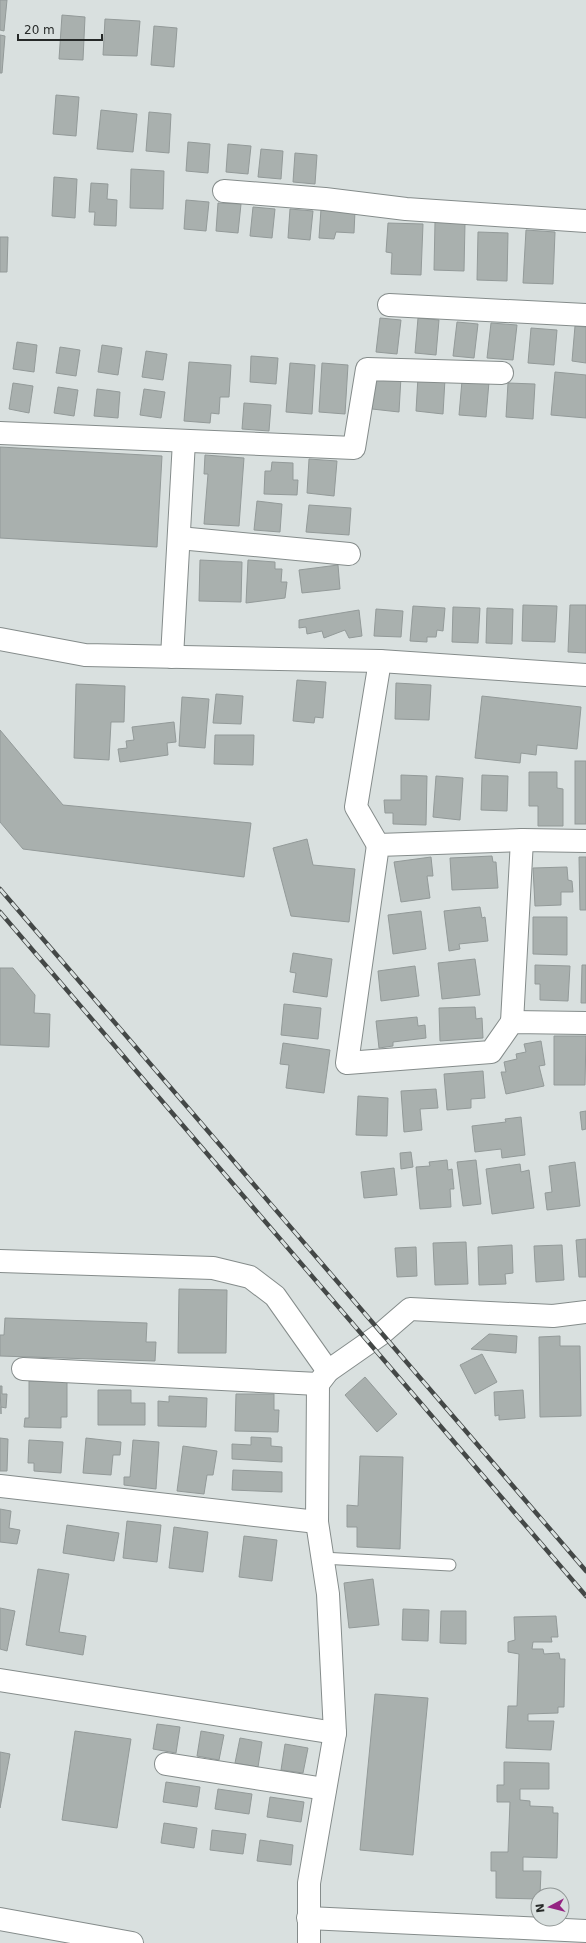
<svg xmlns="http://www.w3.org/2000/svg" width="586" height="1943" font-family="'DejaVu Sans',sans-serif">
<rect width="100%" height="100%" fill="#d9e0df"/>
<!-- building -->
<g fill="#a9b0ae" stroke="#939a99">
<polygon points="0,0 7,0 4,31 0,30"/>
<polygon points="62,15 85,17 83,60 59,59"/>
<polygon points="105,19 140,21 137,56 103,55"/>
<polygon points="154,26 177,28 174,67 151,65"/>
<polygon points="0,35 5,36 2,73 0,73"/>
<polygon points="56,95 79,97 76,136 53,134"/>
<polygon points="101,110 137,114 133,152 97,149"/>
<polygon points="149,112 171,114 169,153 146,151"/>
<polygon points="188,142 210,144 208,173 186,171"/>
<polygon points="228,144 251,146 248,174 226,172"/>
<polygon points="261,149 283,151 281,179 258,177"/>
<polygon points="295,153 317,155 315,184 293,182"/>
<polygon points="131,169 164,171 163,209 130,208"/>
<polygon points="54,177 77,179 75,218 52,216"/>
<polygon points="91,183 108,184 107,199 117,200 116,226 94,225 95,212 89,212"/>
<polygon points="186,200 209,202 206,231 184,229"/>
<polygon points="218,203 241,204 238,233 216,231"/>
<polygon points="253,207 275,209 272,238 250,236"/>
<polygon points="290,209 313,211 310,240 288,238"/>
<polygon points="321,209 355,211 354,233 336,232 334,239 319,238"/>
<polygon points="435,222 465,223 464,271 434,270"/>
<polygon points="388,223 423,224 421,275 391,274 392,253 386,252"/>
<polygon points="526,230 555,232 553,284 523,283"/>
<polygon points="478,232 508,233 507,281 477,280"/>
<polygon points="0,237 8,237 7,272 0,272"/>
<polygon points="380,318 401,320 397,354 376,352"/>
<polygon points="418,318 439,320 436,355 415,353"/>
<polygon points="457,322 478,324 474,358 453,356"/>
<polygon points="491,323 517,325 513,360 487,358"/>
<polygon points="575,326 586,327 586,363 572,361"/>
<polygon points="531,328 557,330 554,365 528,363"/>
<polygon points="17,342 37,345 34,372 13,369"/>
<polygon points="102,345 122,348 118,375 98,372"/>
<polygon points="60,347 80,350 76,376 56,373"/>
<polygon points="146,351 167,354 163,380 142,377"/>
<polygon points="251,356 278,358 276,384 250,382"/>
<polygon points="189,362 231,365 229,397 220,397 219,414 211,413 210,423 184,421"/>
<polygon points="290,363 315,365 312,414 286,412"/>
<polygon points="322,363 348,365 345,414 319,412"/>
<polygon points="555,372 586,375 586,418 551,415"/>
<polygon points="374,375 401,377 399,412 372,409"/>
<polygon points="418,377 445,379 443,414 416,411"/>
<polygon points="462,381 489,382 486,417 459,415"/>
<polygon points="13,383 33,386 29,413 9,409"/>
<polygon points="508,383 535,384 533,419 506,417"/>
<polygon points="58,387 78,390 74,416 54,413"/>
<polygon points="97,389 120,392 118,418 94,416"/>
<polygon points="144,389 165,392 161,418 140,415"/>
<polygon points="244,403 271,405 269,431 242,429"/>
<polygon points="0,447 162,456 157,547 0,538"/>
<polygon points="205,455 244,458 239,526 204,524 208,474 204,474"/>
<polygon points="309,459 337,461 334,496 307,493"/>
<polygon points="272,462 293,463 293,480 298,480 297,495 264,494 265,471 271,471"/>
<polygon points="257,501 282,504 280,532 254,530"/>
<polygon points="309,505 351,508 349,535 306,532"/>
<polygon points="200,560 242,562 241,602 199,601"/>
<polygon points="248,560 275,562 275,569 282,569 281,582 287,582 285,598 246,603"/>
<polygon points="338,565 340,589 302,593 299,570"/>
<polygon points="523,605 557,606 555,642 522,641"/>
<polygon points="570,605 586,605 586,653 568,652"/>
<polygon points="413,606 445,608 443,631 437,630 436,637 427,637 427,642 410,641"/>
<polygon points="453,607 480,608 478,643 452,642"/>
<polygon points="487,608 513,609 512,644 486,643"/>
<polygon points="376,609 403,611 401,637 374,636"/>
<polygon points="359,610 362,636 349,638 345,630 324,638 322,631 307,634 306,627 299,628 299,620"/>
<polygon points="297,680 326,682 323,718 315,717 314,723 293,721"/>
<polygon points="396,683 431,685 429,720 395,719"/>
<polygon points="76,684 125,686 124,722 111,722 109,760 74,758"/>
<polygon points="216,694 243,696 241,724 213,723"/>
<polygon points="482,696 581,707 577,749 537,745 536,755 521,753 520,763 475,758"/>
<polygon points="182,697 209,699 205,748 179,746"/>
<polygon points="174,722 176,742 167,743 168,755 120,762 118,749 127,748 126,741 134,740 132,727"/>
<polygon points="0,730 63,805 251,823 244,877 23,849 0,822"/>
<polygon points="215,735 254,735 253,765 214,764"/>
<rect x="575" y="761" width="11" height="63"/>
<polygon points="529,772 557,772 557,788 563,789 563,826 538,826 538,806 529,806"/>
<polygon points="401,775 427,776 426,825 393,824 393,813 385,813 384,800 401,800"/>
<polygon points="482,775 508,776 507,811 481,810"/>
<polygon points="436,776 463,778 460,820 433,817"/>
<polygon points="307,839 313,865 355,869 349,922 291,916 273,848"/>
<polygon points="492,856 493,862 496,862 498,888 452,890 450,858"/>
<polygon points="431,857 433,876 427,876 430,898 401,902 394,862"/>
<polygon points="579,857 586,857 586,910 580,910"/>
<polygon points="567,867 568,880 572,881 573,892 561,892 561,905 535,906 533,868"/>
<polygon points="480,907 482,918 485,917 488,941 459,944 460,949 449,951 444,911"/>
<polygon points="421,911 426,949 393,954 388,915"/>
<polygon points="533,917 567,917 567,955 533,954"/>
<polygon points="293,953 332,959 327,997 293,992 296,973 290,972"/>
<polygon points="475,959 480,995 442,999 438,963"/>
<polygon points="535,965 570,966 568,1001 540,1000 540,984 535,984"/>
<polygon points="582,965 586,965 586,1003 581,1003"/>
<polygon points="415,966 419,996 381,1001 378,971"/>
<polygon points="0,968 13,968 35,995 34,1013 50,1014 49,1047 0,1045"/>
<polygon points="284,1004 321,1008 318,1039 281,1035"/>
<polygon points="475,1007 476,1019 482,1018 483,1038 440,1041 439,1008"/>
<polygon points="417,1017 418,1026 425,1025 426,1038 393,1042 393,1046 379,1048 376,1021"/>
<polygon points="554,1036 586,1036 585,1085 554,1085"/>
<polygon points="541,1041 545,1065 539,1066 544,1086 506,1094 501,1072 506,1072 504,1062 517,1059 516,1054 526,1052 524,1044"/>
<polygon points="283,1043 330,1050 324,1093 286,1088 289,1065 280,1064"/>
<polygon points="483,1071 485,1098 471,1099 471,1108 447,1110 444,1074"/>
<polygon points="436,1089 438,1108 420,1109 422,1130 404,1132 401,1091"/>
<polygon points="358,1096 388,1098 387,1136 356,1135"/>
<polygon points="586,1111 586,1129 582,1130 580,1112"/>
<polygon points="521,1117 525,1155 502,1158 501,1149 475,1152 472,1126 506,1122 505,1119"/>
<polygon points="411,1152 413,1167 401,1169 400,1153"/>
<polygon points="447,1160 448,1170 452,1169 454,1189 450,1189 451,1207 420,1209 416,1167 430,1166 429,1162"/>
<polygon points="476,1160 481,1204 463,1206 457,1162"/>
<polygon points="575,1162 580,1206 547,1210 545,1193 552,1192 549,1166"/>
<polygon points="520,1164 521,1172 529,1170 534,1208 492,1214 486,1169"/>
<polygon points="394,1168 397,1195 364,1198 361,1172"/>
<polygon points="586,1239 586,1277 579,1277 576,1240"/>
<polygon points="466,1242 468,1284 435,1285 433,1243"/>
<polygon points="512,1245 513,1273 505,1274 506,1284 479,1285 478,1247"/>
<polygon points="562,1245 564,1280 536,1282 534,1246"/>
<polygon points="416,1247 417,1276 397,1277 395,1248"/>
<polygon points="179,1289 227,1290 226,1353 178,1353"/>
<polygon points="5,1318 147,1323 146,1342 156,1342 155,1361 0,1356 0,1335 4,1335"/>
<polygon points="489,1334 517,1336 516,1353 471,1349"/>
<polygon points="560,1336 560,1346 580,1346 581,1416 540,1417 539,1337"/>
<polygon points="482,1354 497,1382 475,1394 460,1365"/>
<polygon points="365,1377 397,1414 377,1432 345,1395"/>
<polygon points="29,1381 67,1381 67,1417 61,1417 61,1428 24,1427 25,1418 29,1418"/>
<polygon points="0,1386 2,1386 2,1394 7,1394 6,1408 1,1407 1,1414"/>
<polygon points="98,1390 131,1390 131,1403 145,1403 145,1425 98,1425"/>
<polygon points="523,1390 525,1418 499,1420 499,1415 495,1416 494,1392"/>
<polygon points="236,1394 274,1394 274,1410 279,1410 278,1432 235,1431"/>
<polygon points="169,1396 207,1398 206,1427 158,1426 158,1401 169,1402"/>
<polygon points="251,1437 271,1438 271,1446 282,1447 282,1462 232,1459 232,1444 251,1445"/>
<polygon points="0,1438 8,1439 7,1471 0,1471"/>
<polygon points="86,1438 121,1442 120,1455 113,1455 111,1475 83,1473"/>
<polygon points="29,1440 63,1442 61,1473 34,1471 34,1463 28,1463"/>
<polygon points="133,1440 159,1442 156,1489 124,1485 124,1477 130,1477"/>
<polygon points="183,1446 217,1451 213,1475 207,1475 204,1494 177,1491"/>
<polygon points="360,1456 403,1457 400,1549 357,1547 357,1527 347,1527 347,1505 358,1506"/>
<polygon points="233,1470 282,1472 282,1492 232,1490"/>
<polygon points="0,1509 11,1511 9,1528 20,1530 17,1544 0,1542"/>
<polygon points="127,1521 161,1525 157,1562 123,1558"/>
<polygon points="67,1525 119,1533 114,1561 63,1553"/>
<polygon points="174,1527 208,1532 203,1572 169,1568"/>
<polygon points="244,1536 277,1540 272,1581 239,1577"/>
<polygon points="38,1569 69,1574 59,1632 86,1636 83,1655 26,1645"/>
<polygon points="373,1579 379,1625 349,1628 344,1583"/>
<polygon points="0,1608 15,1611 7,1651 0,1649"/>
<polygon points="403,1609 429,1610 428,1641 402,1640"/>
<polygon points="441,1611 466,1611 466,1644 440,1643"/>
<polygon points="556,1616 558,1637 551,1637 552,1642 533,1642 532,1649 543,1649 544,1654 559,1653 560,1659 565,1659 564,1707 558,1707 558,1713 528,1714 528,1721 554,1721 551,1750 506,1748 508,1706 517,1706 519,1654 508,1652 508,1642 515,1640 514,1617"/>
<polygon points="375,1694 428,1698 413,1855 360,1850"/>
<polygon points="157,1724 180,1727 176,1753 153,1749"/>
<polygon points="75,1731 131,1739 117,1828 62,1820"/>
<polygon points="201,1731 224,1735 219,1760 197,1756"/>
<polygon points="240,1738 262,1742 258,1767 235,1763"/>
<polygon points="285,1744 308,1748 303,1773 281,1770"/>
<polygon points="0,1752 10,1754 0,1808"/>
<polygon points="504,1762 549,1763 549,1789 520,1789 520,1800 530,1801 530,1806 553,1807 553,1813 558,1813 557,1858 523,1857 523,1871 541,1871 540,1895 538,1895 538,1899 496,1898 496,1871 491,1871 491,1852 508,1852 510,1802 497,1802 497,1785 504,1785"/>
<polygon points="166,1782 200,1787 197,1807 163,1802"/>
<polygon points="218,1789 252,1794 249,1814 215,1809"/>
<polygon points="270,1797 304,1802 301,1822 267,1817"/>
<polygon points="164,1823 197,1828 194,1848 161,1843"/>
<polygon points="212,1830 246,1834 243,1854 210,1850"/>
<polygon points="260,1840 293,1845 291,1865 257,1861"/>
</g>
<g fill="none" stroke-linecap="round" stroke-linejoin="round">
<!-- service casing -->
<g stroke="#858c8b" stroke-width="13">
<polyline id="service" points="322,1558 450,1565"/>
</g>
<!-- minor casing -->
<g stroke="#858c8b" stroke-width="24">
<g id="minor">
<polyline points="224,191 325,199 406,209 586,221"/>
<polyline points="389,305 586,315"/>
<polyline points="0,433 354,448 367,369 502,373"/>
<polyline points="179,538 349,554"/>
<polyline points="172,657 184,441"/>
<polyline points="586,841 522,840 378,845 347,1063 491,1052 512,1022 586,1023"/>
<polyline points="378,845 356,807 380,661"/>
<polyline points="512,1022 522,840"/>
<polyline points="0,1261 213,1268 250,1277 275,1296 328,1371"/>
<polyline points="23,1369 318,1384"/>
<polyline points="0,1486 317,1522"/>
<polyline points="0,1680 335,1733"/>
<polyline points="166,1764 325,1789"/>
<polyline points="308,1918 586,1931"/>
<polyline points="0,1919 132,1943"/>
<polyline points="309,1943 309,1883 335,1733 328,1594 317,1522 318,1384 328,1371 381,1334 410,1309 553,1316 586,1312"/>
</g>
</g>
<!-- tertiary casing -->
<g stroke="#858c8b" stroke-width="24">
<polyline id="tertiary" points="0,639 85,655 380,661 586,675"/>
</g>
<!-- service -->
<use href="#service" stroke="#fff" stroke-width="11"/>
<!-- minor -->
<use href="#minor" stroke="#fff" stroke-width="22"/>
<!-- tertiary -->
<use href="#tertiary" stroke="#fff" stroke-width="22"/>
<!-- rail casing -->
<g stroke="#444847" stroke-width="4.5">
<g id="rail">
<polyline points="0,889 586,1571"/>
<polyline points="0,912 586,1596"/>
</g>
</g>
<!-- rail -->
<use href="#rail" stroke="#d9e0df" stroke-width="3" stroke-dasharray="9" stroke-linecap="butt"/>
</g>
<!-- north arrow -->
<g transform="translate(550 1907) rotate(263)"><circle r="19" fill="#d9e0df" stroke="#919796"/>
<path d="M0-3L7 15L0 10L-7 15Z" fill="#942382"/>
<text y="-6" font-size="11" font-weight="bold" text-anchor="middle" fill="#262928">N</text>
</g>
<!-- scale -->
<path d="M18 34v6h84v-6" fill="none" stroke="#262928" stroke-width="2"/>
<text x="24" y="34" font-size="12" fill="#262928" stroke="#d9e0df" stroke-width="3" paint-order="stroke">20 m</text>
</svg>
